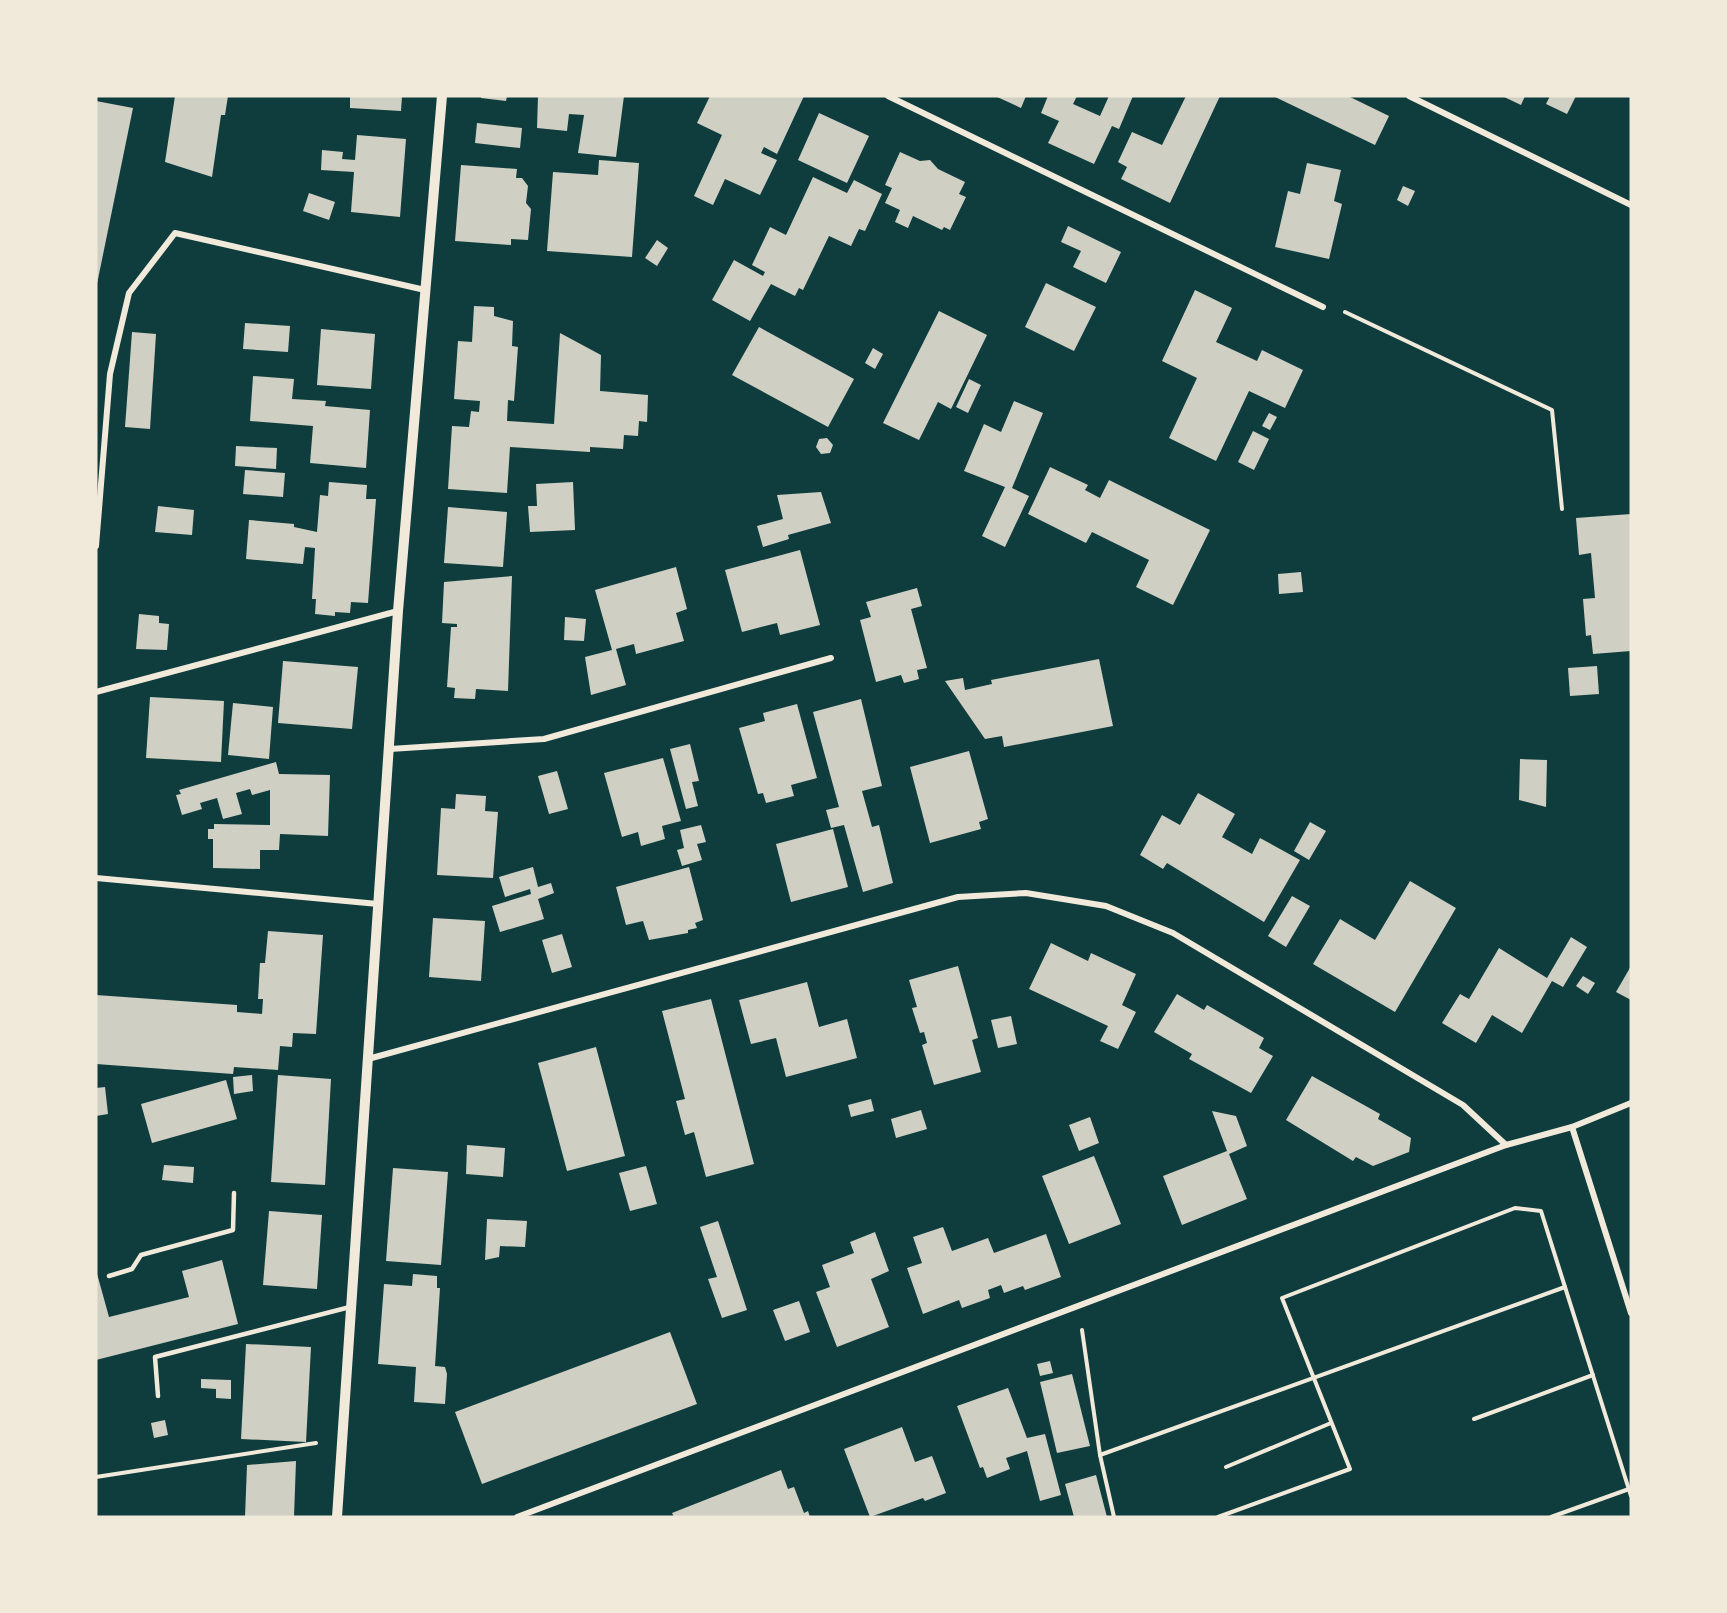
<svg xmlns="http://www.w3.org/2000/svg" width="1727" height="1613" font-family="'Playfair Display',serif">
<rect width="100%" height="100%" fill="#0f3d3e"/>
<!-- building -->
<g fill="#cfcfc3">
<polygon points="175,96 228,96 225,115 221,115 212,177 165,162"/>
<polygon points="350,96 402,96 401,111 350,108"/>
<polygon points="481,96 507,96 506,101 481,98"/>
<polygon points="538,96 624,96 616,157 578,153 584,115 569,114 567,131 537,128"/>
<polygon points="710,96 804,96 777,154 764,147 761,153 777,160 760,195 725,179 713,205 694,196 722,135 697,123"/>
<polygon points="995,96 1026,96 1021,108"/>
<polygon points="1048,96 1077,96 1073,104 1100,116 1109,96 1133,96 1119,129 1112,126 1094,164 1048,143 1059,121 1041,113"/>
<polygon points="1186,96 1220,96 1170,203 1121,179 1127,167 1118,162 1132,132 1162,145"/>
<polygon points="1273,96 1348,96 1389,116 1375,145"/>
<polygon points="1502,96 1525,96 1521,105"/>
<polygon points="1550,96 1576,96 1567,114 1546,104"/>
<polygon points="96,101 133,108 97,284 96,284"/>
<polygon points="819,113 869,136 847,183 798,160"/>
<polygon points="477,123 522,128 520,148 475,143"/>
<polygon points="357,135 406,139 400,217 351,212 354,172 321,170 322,150 343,152 342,159 355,160"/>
<polygon points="900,152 920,161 930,160 938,169 965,182 959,194 966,197 950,230 944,227 942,230 913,216 908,228 895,222 900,210 885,203 892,188 885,185"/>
<polygon points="599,160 639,163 632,257 547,251 553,172 598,175"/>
<polygon points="1307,163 1341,170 1334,201 1342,204 1329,259 1275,247 1288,191 1300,194"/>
<polygon points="461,165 517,169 516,178 522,178 528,186 526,203 531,209 528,240 511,239 511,245 455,241"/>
<polygon points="813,177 847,193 854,180 882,194 865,231 859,229 851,246 829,236 803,290 799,288 795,296 771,284 750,321 712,300 734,260 763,276 765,272 752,265 770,227 786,235"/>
<polygon points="1403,186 1415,191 1408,206 1397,200"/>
<polygon points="309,193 335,202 329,220 303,211"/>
<polygon points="1068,226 1121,252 1106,283 1073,267 1081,251 1061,242"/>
<polygon points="657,240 668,248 657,266 645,258"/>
<polygon points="1046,283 1096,307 1074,351 1025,327"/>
<polygon points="1195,290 1232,308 1216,342 1257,361 1262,350 1303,370 1285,408 1249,391 1216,461 1169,438 1197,378 1162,361"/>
<polygon points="474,306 494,307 494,316 513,321 512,346 518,347 514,401 508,400 507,421 554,424 560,333 601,355 600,391 648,395 647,422 639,421 638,436 624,435 623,449 590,447 590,452 510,447 507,493 448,489 452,426 469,427 471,411 479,412 480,401 454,399 458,341 472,342"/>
<polygon points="939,311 987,335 951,409 938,402 919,440 883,423"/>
<polygon points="245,323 290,326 288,352 243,349"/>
<polygon points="759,327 854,379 828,427 732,375"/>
<polygon points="321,329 375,334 371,389 317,385"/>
<polygon points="132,332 156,334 150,429 125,427"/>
<polygon points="873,348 883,354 875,369 865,363"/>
<polygon points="253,376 294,379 292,399 326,401 325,406 370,410 366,468 310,463 313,426 250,421"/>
<polygon points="969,379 981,385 968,413 956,407"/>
<polygon points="1014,401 1043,413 1012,488 1029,496 1005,547 982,536 1005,487 964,471 984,424 1001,432"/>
<polygon points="1269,413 1277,417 1270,430 1262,426"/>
<polygon points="1253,431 1269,439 1254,470 1238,462"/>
<polygon points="827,438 833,445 830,453 821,454 816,447 819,439"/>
<polygon points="236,446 277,448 276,469 235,466"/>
<polygon points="1050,467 1088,485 1085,490 1100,498 1109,480 1210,530 1173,605 1136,587 1149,560 1092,532 1086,543 1028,514"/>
<polygon points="245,470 285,473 283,497 243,494"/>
<polygon points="329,482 367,485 366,499 376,499 368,603 351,602 350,613 335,612 335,616 315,614 316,599 312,599 315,548 305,547 303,564 246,559 249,520 294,524 294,527 317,532 320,495 328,496"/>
<polygon points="573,482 575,530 530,532 528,506 537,506 536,484"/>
<polygon points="821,492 831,523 788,535 789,539 763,547 757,526 783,519 777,495"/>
<polygon points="158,506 194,510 192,535 155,532"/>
<polygon points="448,507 507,512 503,567 444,563"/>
<polygon points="1631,514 1631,651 1593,654 1591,635 1586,636 1583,599 1595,598 1591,553 1579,555 1576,518"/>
<polygon points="800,550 820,625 780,635 777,623 742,632 725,570"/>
<polygon points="676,567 687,609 676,613 684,641 636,654 634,644 616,649 626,685 591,695 585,657 612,650 595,590"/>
<polygon points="1301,572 1303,592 1279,594 1278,574"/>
<polygon points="512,576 508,691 476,689 475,699 454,698 455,688 447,687 451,627 457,627 457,624 442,623 444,582"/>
<polygon points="917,588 922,606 911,609 927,668 917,670 919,679 904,683 901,675 876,682 860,620 871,617 866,602"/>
<polygon points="139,614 159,616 159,623 169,624 167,650 136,649"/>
<polygon points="565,617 586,619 584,641 564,640"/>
<polygon points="1099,659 1113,726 1004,747 1002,736 985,739 945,681 963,678 965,690 992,684 991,680"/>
<polygon points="283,661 358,667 352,729 278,723"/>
<polygon points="1597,666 1599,694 1570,696 1568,668"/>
<polygon points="150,697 224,701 221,762 146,758"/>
<polygon points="861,699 882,786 862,791 872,827 879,825 893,883 863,892 844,825 831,828 826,810 839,807 813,712"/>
<polygon points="233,703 273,707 269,759 228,755"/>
<polygon points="797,704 817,778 791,785 794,796 766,803 763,793 758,794 739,728 765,721 763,713"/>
<polygon points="690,744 699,781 692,782 698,806 686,809 670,749"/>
<polygon points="969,751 988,819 979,822 981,829 930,843 910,767"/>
<polygon points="663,758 681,821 662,826 665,839 641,846 638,832 622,837 604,773"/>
<polygon points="1520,759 1547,760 1546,807 1519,800"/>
<polygon points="276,762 279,774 330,775 328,836 280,834 279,850 260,850 260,869 213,868 213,839 208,839 208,829 214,829 214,824 270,825 270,790 252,795 250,789 236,793 242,814 223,819 217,798 200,803 202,809 182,815 176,795 181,794 179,790"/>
<polygon points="557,771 568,809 549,814 538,776"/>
<polygon points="1198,793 1235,814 1222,837 1252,854 1260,838 1300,860 1264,922 1167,863 1163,869 1140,855 1162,815 1180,825"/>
<polygon points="456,794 486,796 485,811 498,812 493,878 437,875 441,808 455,809"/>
<polygon points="1310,822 1326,831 1309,860 1294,851"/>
<polygon points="701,825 706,842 697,844 702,860 682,866 677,850 684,848 680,830"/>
<polygon points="833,829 848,887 791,902 776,844"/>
<polygon points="533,867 538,887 551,883 554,893 538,899 544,919 500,932 492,906 531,894 530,889 505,897 499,877"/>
<polygon points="689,867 703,920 695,923 697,928 688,930 688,933 649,940 643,921 626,925 616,887"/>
<polygon points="1410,881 1456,908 1395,1012 1313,964 1340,919 1375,940"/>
<polygon points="1292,896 1310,906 1286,947 1268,936"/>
<polygon points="433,918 485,921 481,981 429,977"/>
<polygon points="268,931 323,935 316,1034 293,1033 292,1047 280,1046 278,1070 234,1067 233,1074 96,1064 96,995 237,1005 237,1012 262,1014 263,999 258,999 260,963 265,963"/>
<polygon points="562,934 572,967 552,973 542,940"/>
<polygon points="1571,937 1587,947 1563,987 1552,981 1522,1033 1492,1015 1476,1043 1442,1023 1460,994 1469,999 1499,948 1547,978"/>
<polygon points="1051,943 1088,961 1091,953 1136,974 1122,1005 1136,1012 1118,1049 1100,1041 1108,1026 1029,989"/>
<polygon points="958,966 978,1038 972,1040 981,1072 934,1085 922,1045 927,1043 924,1032 920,1033 912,1008 917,1007 909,980"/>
<polygon points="1631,966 1631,1000 1616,992"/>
<polygon points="1583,976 1595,983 1588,994 1576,986"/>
<polygon points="807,982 819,1027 847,1019 857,1058 786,1077 776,1038 751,1044 739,1000"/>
<polygon points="1177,994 1204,1010 1207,1005 1264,1038 1259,1048 1273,1056 1251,1093 1189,1059 1192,1054 1154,1032"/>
<polygon points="711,999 754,1164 706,1177 694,1132 685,1135 676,1101 685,1099 662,1011"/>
<polygon points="1011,1016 1017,1044 998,1048 991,1020"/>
<polygon points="596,1047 625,1156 567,1171 538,1063"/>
<polygon points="252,1075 253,1091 234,1094 233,1077"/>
<polygon points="278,1075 331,1079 325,1185 271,1182"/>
<polygon points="1312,1076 1380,1114 1378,1119 1411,1138 1409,1152 1373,1166 1356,1157 1353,1161 1286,1120"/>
<polygon points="226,1080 237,1119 152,1143 141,1104"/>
<polygon points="105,1087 108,1114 96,1116 96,1088"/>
<polygon points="871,1099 874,1111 851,1117 848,1105"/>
<polygon points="921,1110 927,1129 896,1138 891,1119"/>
<polygon points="1212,1111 1236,1116 1247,1146 1229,1154 1247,1199 1182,1225 1163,1176 1227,1151"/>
<polygon points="1090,1117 1099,1143 1079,1151 1069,1125"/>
<polygon points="467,1145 505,1148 503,1177 466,1174"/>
<polygon points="1094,1156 1121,1224 1069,1244 1042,1176"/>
<polygon points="164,1165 194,1167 193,1183 162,1180"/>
<polygon points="646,1166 657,1204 630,1211 619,1173"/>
<polygon points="393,1168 448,1172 441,1265 386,1261"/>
<polygon points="269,1211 322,1215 317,1289 263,1285"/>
<polygon points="487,1219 527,1221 525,1247 500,1246 499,1257 485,1260"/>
<polygon points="718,1221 747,1310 722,1318 708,1279 717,1277 700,1227"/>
<polygon points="943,1227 952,1251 988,1238 994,1253 1046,1234 1061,1277 1025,1290 1023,1286 1004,1293 1001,1285 988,1290 990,1298 962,1308 959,1300 923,1314 907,1268 922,1263 913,1237"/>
<polygon points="875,1232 889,1271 871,1279 889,1327 837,1347 816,1292 830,1287 822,1265 854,1253 850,1242"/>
<polygon points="222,1260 238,1324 96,1360 96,1270 109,1317 189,1297 182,1271"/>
<polygon points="413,1274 437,1276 437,1288 440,1288 435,1366 445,1367 447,1374 445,1404 414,1402 416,1367 378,1364 384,1284 412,1286"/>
<polygon points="799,1301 810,1332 785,1341 773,1310"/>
<polygon points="670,1332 697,1404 482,1484 455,1412"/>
<polygon points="246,1344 311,1347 306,1442 241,1439"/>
<polygon points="1050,1361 1053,1373 1040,1376 1037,1364"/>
<polygon points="1072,1374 1090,1446 1057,1453 1040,1382"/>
<polygon points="201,1379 231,1380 231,1399 216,1398 216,1389 201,1388"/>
<polygon points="1008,1388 1027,1438 1045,1434 1061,1495 1040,1501 1027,1451 1006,1458 1010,1469 987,1478 983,1467 980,1468 957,1406"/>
<polygon points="165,1420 168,1435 154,1438 151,1423"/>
<polygon points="902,1427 915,1462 932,1456 946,1493 925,1501 923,1498 870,1517 844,1449"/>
<polygon points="296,1461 294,1517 245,1517 247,1465"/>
<polygon points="781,1470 788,1489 794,1487 804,1513 808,1511 810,1517 674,1517 672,1513"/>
<polygon points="1096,1475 1107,1517 1074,1517 1065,1484"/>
</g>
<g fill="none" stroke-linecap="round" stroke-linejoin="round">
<!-- path -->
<g stroke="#f1e9da" stroke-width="4">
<polyline points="1345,312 1552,410 1562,509"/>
<polyline points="1082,1330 1100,1455 1114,1517"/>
<polyline points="1474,1419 1593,1375"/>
<polyline points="1100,1455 1565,1287"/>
<polyline points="1226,1467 1331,1423"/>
<polyline points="96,1477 316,1443"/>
<polyline points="1218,1517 1350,1469 1282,1298 1515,1208 1541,1211 1631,1496"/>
<polyline points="1551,1517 1629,1489"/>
</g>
<!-- service -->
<g stroke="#f1e9da" stroke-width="4.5">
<polyline points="109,1276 132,1269 141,1255 233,1230 234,1193"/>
<polyline points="158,1396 155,1357 350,1307"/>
</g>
<!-- minor -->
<g stroke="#f1e9da" stroke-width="6">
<polyline points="888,96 1323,307"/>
<polyline points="1409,96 1631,205"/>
<polyline points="96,546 110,374 129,293 175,233 425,290"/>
<polyline points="96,692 398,611"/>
<polyline points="390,749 544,739 831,658"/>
<polyline points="96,878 378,904"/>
<polyline points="368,1059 958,897 1026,893 1106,906 1173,933 1463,1105 1506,1145"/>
<polyline points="1572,1127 1631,1313"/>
<polyline points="517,1517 1506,1145 1572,1127 1631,1103"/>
</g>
<!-- tertiary -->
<polyline stroke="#f1e9da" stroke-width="10" points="337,1517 398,611 442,96"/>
</g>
<!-- border -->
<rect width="1727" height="1613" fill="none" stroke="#f1e9da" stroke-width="195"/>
</svg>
